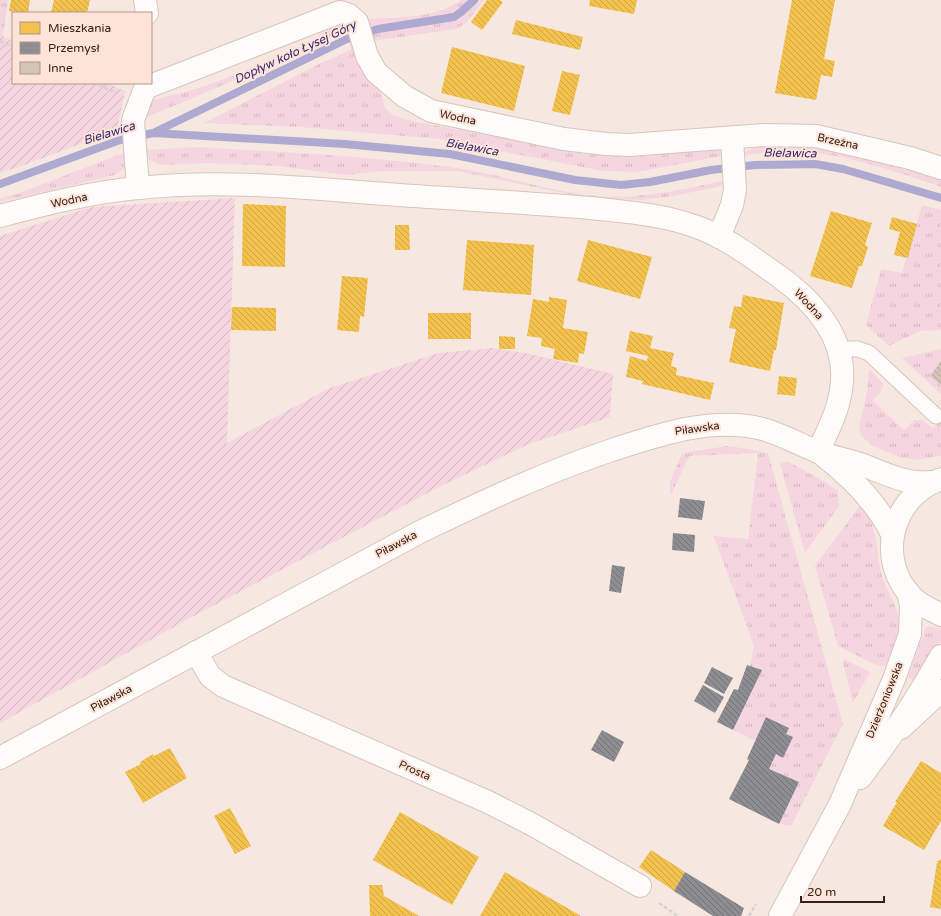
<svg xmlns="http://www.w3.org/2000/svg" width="941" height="916" font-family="'Varela Round',sans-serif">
<defs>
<pattern id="grass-tufts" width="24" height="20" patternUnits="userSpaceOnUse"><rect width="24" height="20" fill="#f5d6e0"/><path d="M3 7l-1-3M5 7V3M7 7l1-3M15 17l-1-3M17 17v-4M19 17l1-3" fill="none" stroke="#d3b7bf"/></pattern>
<pattern id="garden-furrows" width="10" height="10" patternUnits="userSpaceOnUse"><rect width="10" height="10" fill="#f5d6e0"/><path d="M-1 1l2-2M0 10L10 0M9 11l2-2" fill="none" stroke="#d3b7bf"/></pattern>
<pattern id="homes-back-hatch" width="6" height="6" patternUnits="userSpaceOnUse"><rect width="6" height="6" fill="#f2c14e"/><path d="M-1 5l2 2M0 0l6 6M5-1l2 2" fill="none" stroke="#d0a643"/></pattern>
<pattern id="industry-back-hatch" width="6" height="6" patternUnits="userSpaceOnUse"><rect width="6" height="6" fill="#8d8d92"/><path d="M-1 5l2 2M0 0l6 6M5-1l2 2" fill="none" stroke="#747376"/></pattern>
<pattern id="building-back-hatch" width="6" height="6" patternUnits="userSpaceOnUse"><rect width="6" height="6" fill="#d4c4b7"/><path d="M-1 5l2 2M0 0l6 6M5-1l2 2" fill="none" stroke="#b7a89d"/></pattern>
</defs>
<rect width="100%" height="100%" fill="#f6e8e0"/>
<!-- grass -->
<g fill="url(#grass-tufts)">
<polygon points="0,0 8,0 3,37 0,35"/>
<path d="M461 0H484L466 23 456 29 372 41 367 19C398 17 435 19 461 0Z"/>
<polygon points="342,25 349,28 380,88 385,108 393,115 408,120 584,154 633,157 713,148 719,151 722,156 637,172 603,171 439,139 300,127 204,123 321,63 351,50 345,29 223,85 143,119 152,100 193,90 241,73 306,44 331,27"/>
<path d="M792 146C843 150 892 165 941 180V187C899 172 835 151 790 151 775 151 760 153 744 155L745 152 755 147Z"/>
<path d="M198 147C282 152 366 156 449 167 493 172 536 188 580 194 629 202 675 191 724 181V183L718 187 673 196 641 200 612 199 578 196 457 171H384L345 175 278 166 205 163 161 165 149 160 146 150Z"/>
<polygon points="126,152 125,167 115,175 0,202 0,198 17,194"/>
<polygon points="922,205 941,210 941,330 920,331 889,346 866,325 881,269 902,273"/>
<polygon points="941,349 941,361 930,376 941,385 941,394 902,358"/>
<polygon points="869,369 884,384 881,391 873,401 904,430 914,420 923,420 933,428 941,419 941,456 916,460 899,457 873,446 861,436 859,427 867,392"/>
<polygon points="727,446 743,448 768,453 843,724 791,826 779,824 799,782 769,769 776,754 783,758 793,737 786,734 789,728 767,717 755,741 733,730 762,670 750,666 754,646 714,537 714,536 748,539 758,453 689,456 672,493 670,493 670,482 682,453"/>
<polygon points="787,461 822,480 838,491 839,506 805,553 780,464"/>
<path d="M861 504C881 530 874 550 883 579 888 594 898 606 899 622 899 638 892 652 885 666L876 665 838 646 815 566Z"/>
<polygon points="929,626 941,629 941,641 918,683 908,677 926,627"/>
<polygon points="844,659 870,672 853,703 843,663"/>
</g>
<!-- garden -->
<g fill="url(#garden-furrows)">
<polygon points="0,35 13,41 13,83 107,83 125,91 117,130 19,167 0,173"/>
<polygon points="235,198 227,443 330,388 439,353 491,348 526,353 613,374 610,417 529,444 437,488 192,617 0,723 0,236 91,207"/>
</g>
<!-- homes -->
<g fill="url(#homes-back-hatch)">
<polygon points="11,0 30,0 28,13 9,11"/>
<polygon points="54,0 90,0 87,13 51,13"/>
<polygon points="487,0 500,0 503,2 482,30 471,22"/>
<polygon points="590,0 637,0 634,14 589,6"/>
<polygon points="792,0 835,0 824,59 835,61 832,77 821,75 816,100 775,93"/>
<polygon points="516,20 583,37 580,50 512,34"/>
<polygon points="452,47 525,66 514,111 441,93"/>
<polygon points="562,71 580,75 570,115 552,111"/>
<polygon points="243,204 286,206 285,267 242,266"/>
<polygon points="831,211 872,223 865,245 868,247 862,266 859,266 852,288 810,276"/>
<polygon points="892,217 917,224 908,258 894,255 900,232 889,229"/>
<polygon points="395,225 409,225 410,250 395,250"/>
<polygon points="467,240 534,245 531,295 463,290"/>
<polygon points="588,240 652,257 640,299 577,281"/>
<polygon points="342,276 368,278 364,317 360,316 359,332 337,330"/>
<polygon points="743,295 784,303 776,350 774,350 770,371 729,362 736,329 729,328 734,306 741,307"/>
<polygon points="549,297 567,300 563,328 588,332 584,354 579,353 578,363 553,359 555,349 541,346 542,338 527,336 533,299 549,302"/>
<polygon points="232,307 276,308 276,331 231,330"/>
<rect x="428" y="313" width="43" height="26"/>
<polygon points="630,331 653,336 650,348 674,353 671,366 677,368 676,375 714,383 710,400 642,384 643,381 626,377 630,356 647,361 648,356 626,351"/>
<polygon points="499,336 515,337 515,349 499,349"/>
<polygon points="779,376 797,378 795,396 777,394"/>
<polygon points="170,748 187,778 143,803 125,772 141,764 140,762 153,754 154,756"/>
<polygon points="921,761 941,773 941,821 924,850 883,826 897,802 895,802"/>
<polygon points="230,808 251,846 235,854 214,816"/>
<polygon points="400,812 479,857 452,905 373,860"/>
<polygon points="651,850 685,872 674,891 639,867"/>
<polygon points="941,859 941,909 930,907 937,862"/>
<polygon points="505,872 581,916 480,916"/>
<polygon points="369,885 382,885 384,896 419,916 370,916"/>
</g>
<!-- industry -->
<g fill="url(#industry-back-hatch)">
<polygon points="680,498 705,501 702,520 678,517"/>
<polygon points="673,533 695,535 694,552 672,550"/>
<polygon points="612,565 625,567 621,593 609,591"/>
<polygon points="747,665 762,670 733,730 717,722 734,689 738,690"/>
<polygon points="712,667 733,678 724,694 704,683"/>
<polygon points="703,685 724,697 715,713 694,701"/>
<polygon points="766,717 789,728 786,734 793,737 783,758 776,754 769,769 799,782 779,824 729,799 749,760 747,759"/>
<polygon points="602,730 624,742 614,762 591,750"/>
<polygon points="685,872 744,908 741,916 713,916 674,891"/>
</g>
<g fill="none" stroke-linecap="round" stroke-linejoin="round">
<!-- stream -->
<g stroke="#aea9d1" stroke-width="8">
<polyline points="155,132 347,39 378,29 454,17 461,12 474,0"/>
<polyline points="0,184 120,140 153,133 345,144 450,154 575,180 621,185 650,182 711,170 755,165 815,164 843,169 941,198"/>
</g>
</g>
<!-- building -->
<polygon fill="url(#building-back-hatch)" points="941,361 941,385 930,376"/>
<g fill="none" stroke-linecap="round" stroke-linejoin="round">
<!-- service casing -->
<g stroke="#d8c5bc" stroke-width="17">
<polyline id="service" points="839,349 858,349 869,353 936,416"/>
</g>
<!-- minor casing -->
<g stroke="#d8c5bc" stroke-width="24">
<g id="minor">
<polyline points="145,0 147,13"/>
<polyline points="138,188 133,120 145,88 340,12 349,15 357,22 367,56 376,72 404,96 431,111 564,139 606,144 629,145 764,135 816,136 910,158 941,168"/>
<path d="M0 216C45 204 92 192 138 188 230 178 323 190 414 196 473 200 532 203 590 208 625 212 661 214 694 226 725 236 754 259 780 277 817 304 849 342 841 390 838 412 827 432 818 452"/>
<polyline points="719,237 732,205 735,190 732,138"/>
<polyline points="196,652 210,676 223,686 488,802 533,825 640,886"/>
</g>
</g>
<!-- tertiary casing -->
<g stroke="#d8c5bc" stroke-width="24">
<g id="tertiary">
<path d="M824 456C851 477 877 503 892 534"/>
<polyline points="901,728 941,691"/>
<path d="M0 758 420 532C482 502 544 473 609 451 658 435 711 416 763 429 783 435 800 445 819 452 833 457 848 460 863 465 886 474 907 485 932 482"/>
</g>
</g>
<!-- secondary casing -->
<g stroke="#d8c5bc" stroke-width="24">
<g id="secondary">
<path d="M941 479C890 497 875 562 914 599 922 606 932 610 941 615"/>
<path d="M860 778C890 739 917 699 941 656"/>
<polyline points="780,916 840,804 894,679 910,634 911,605 908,592"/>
</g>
</g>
<!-- path -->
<g stroke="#d7d3d0" stroke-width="2.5" stroke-dasharray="4 2" stroke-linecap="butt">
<polyline points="0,41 13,47"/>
<polyline points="93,83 117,93"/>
<polyline points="659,903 678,916"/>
<polyline points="749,916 756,904"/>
</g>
<!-- service -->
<use href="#service" stroke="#fefcfa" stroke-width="15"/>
<!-- minor -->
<use href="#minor" stroke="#fefcfa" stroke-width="22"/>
<!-- tertiary -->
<use href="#tertiary" stroke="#fefcfa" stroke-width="22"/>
<!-- secondary -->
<use href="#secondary" stroke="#fefcfa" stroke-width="22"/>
</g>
<g text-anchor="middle" stroke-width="4" stroke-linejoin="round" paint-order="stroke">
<!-- street labels -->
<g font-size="11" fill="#392117" stroke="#fee4d8">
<text transform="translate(458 117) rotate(12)" y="4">Wodna</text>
<text transform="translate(838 141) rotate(12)" y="4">Brzeżna</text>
<text transform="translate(69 200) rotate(-12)" y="4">Wodna</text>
<text transform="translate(809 304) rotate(47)" y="4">Wodna</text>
<text transform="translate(697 428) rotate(-8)" y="4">Piławska</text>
<text transform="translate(396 544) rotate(-28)" y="4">Piławska</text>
<text transform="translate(111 698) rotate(-28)" y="4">Piławska</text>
<text transform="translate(884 700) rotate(-68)" y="4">Dzierżoniowska</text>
<text transform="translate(415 770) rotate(24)" y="4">Prosta</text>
</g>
<!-- water labels -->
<g font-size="12" font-style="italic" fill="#342a72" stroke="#fee4d8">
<text transform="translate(295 52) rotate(-25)" y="4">Dopływ koło Łysej Góry</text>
<text transform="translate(109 133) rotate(-17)" y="4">Bielawica</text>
<text transform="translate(472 147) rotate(10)" y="4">Bielawica</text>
<text transform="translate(790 153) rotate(1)" y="4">Bielawica</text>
</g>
</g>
<!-- legend -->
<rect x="12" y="12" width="140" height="72" fill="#fee4d8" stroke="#af968b"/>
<rect x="20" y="22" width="20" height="12" fill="#f2c14e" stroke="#af968b"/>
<text x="48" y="32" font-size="12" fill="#392117">Mieszkania</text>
<rect x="20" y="42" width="20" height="12" fill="#8d8d92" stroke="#af968b"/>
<text x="48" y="52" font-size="12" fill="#392117">Przemysł</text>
<rect x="20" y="62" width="20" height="12" fill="#d4c4b7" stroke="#af968b"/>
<text x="48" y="72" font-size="12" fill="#392117">Inne</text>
<!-- scale -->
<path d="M801 896v6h83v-6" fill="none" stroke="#392117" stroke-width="2"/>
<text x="807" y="896" font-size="12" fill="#392117" stroke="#fee4d8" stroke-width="3" paint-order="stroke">20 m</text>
</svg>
